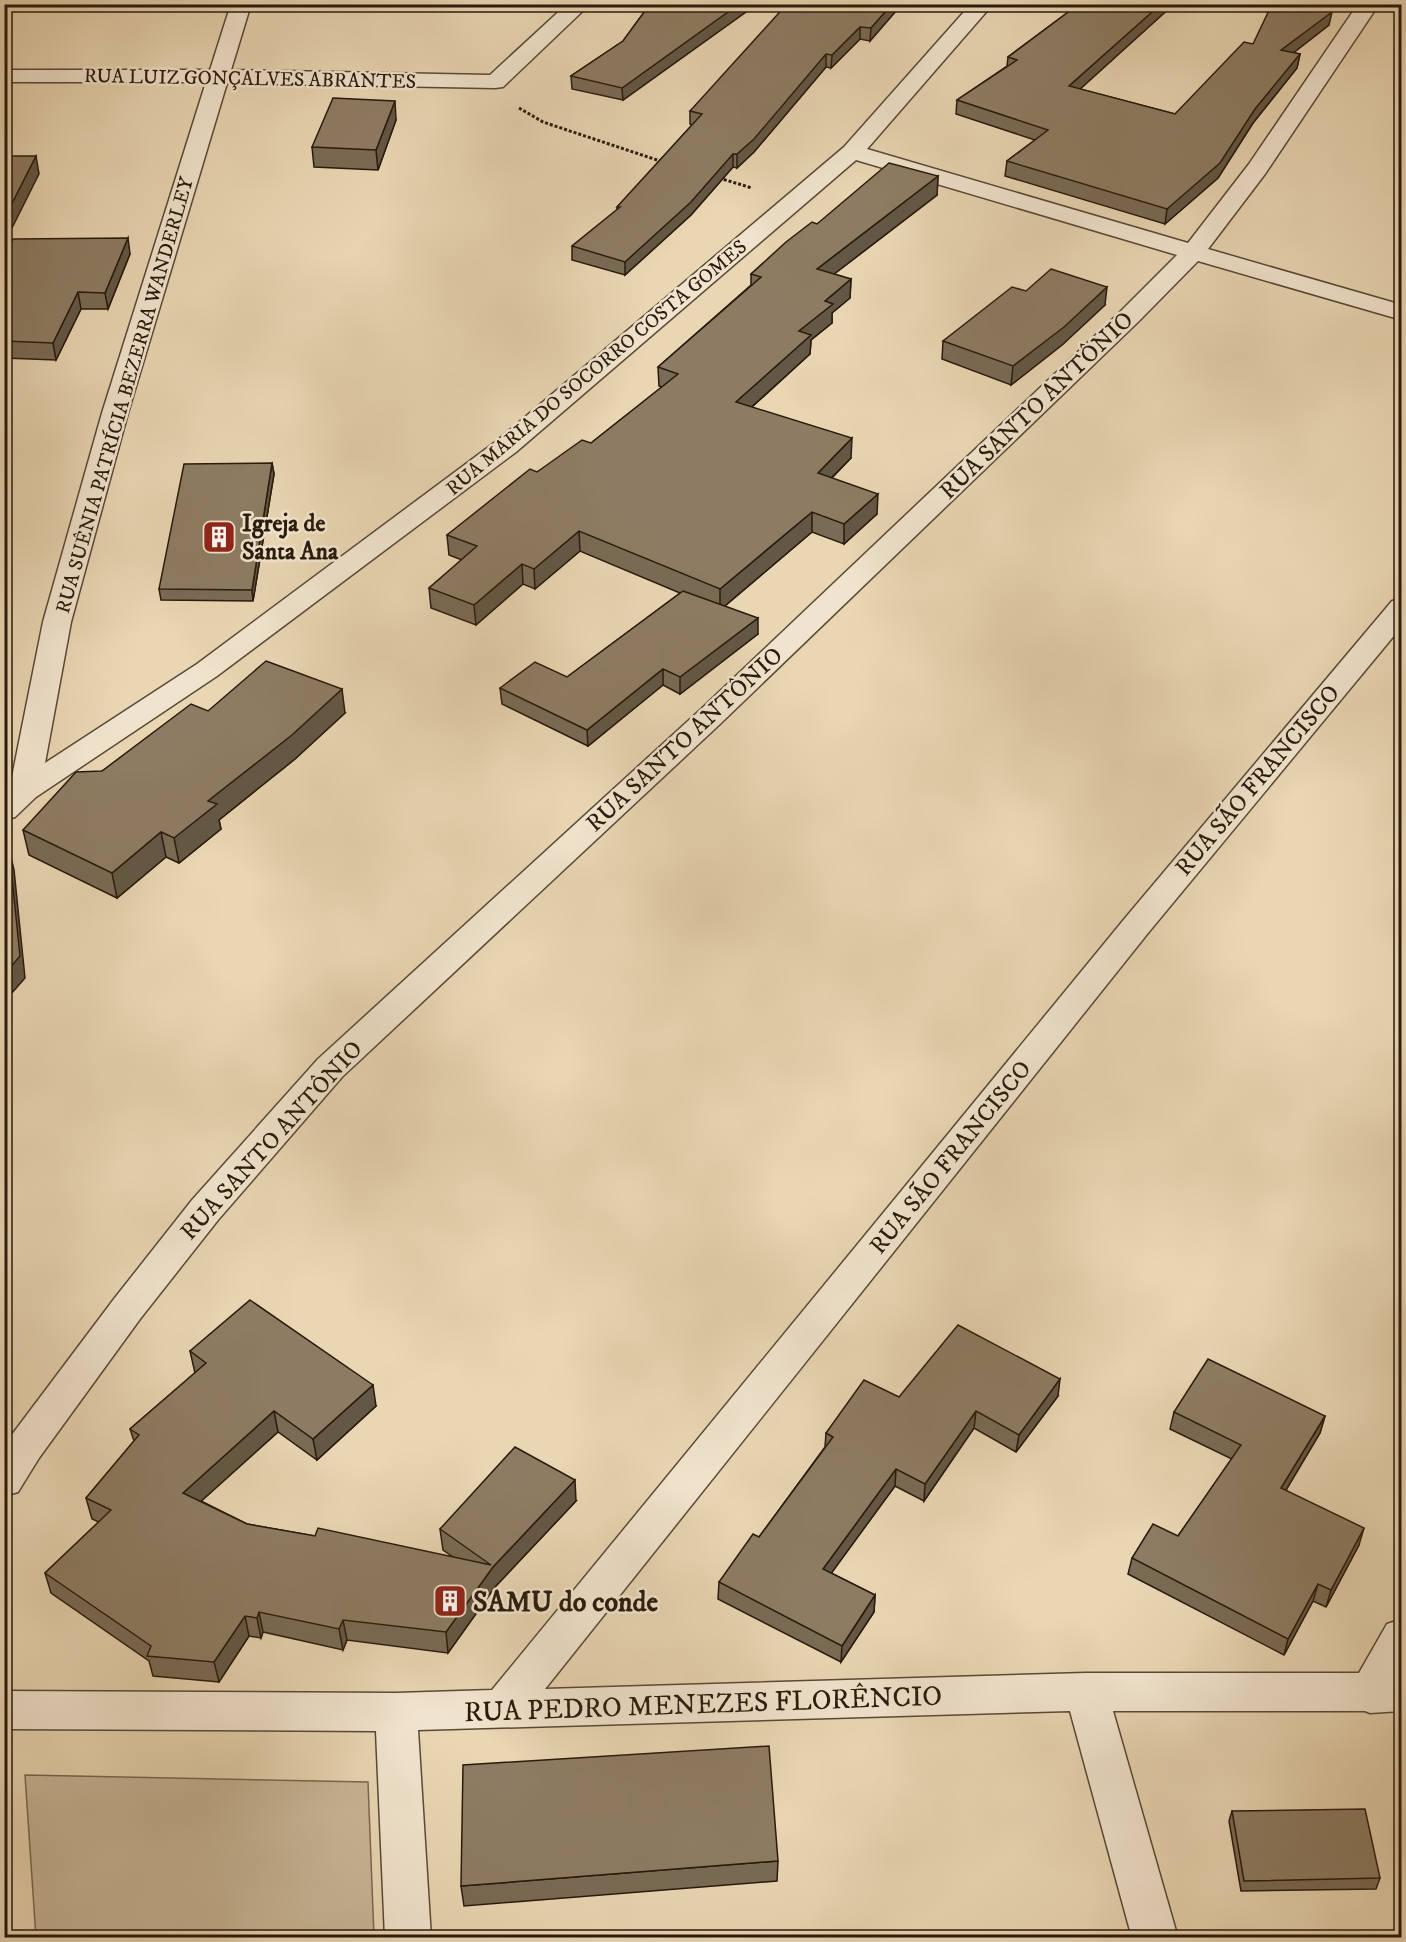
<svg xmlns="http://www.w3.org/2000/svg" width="1406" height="1942" font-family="'IM FELL DW Pica',serif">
<rect width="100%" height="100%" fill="#e9d6b3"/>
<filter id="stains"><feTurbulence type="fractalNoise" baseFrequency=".00333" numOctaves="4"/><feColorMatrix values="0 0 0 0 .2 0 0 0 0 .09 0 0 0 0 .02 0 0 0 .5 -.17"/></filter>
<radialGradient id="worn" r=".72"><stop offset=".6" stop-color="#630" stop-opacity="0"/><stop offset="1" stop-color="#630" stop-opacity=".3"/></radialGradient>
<!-- green -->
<polygon fill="#c8b697" stroke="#786852" stroke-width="1.5" points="25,1775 368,1782 374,1937 36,1937"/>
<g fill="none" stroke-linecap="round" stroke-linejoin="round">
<!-- street casing -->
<g stroke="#594936" stroke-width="3">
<g id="street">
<polygon points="231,4 251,4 231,70 490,75 567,4 590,4 503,87 495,88 227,83 128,413 71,622 45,763 197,664 498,440 844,147 971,4 993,4 867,149 1188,243 1249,164 1358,4 1379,4 1265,174 1208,249 1402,305 1402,320 1198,261 1138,322 720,724 342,1077 218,1220 140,1319 39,1458 18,1492 4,1496 4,1446 11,1436 114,1299 192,1200 318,1059 700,710 1120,312 1177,255 856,160 516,452 217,676 36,797 15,817 4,820 4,792 10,787 43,622 102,413 206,82 4,82 4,70 210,70"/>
<polygon points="1402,599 1402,626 1148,933 545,1689 1086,1673 1359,1673 1387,1624 1402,1619 1402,1711 1370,1713 1365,1711 1113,1711 1178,1938 1132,1938 1070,1711 418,1730 431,1938 385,1938 376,1731 4,1729 4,1691 396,1693 492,1690 1126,917 1392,601"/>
</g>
</g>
<!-- path -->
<g stroke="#291a0c" stroke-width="3" stroke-dasharray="3 2" stroke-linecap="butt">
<polyline points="519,108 543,122 663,162"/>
<polyline points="719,178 752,188"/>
</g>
<!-- street -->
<use href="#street" fill="#f1e4ce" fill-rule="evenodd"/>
</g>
<!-- wall -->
<g fill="#796b55" stroke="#291a0c" stroke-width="1.5">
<polygon points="650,4 757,4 623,100 572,89 571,76 623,41"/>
<polygon points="902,4 870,41 860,39 831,68 826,67 754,152 737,168 733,167 691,215 625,275 572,260 572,246 617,210 617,207 692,125 690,124 690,111"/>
<polygon points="1079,4 1174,4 1080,89 1175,114 1253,44 1329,25 1293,53 1300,54 1297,68 1253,123 1218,178 1165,224 1005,176 1007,161 1035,140 956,114 957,100 1007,66 1008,57"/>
<polygon points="396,120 378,170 314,167 312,147"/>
<polygon points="938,176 937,195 834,274 851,279 850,298 832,313 832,323 811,340 810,354 752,407 851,458 832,478 877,514 844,544 812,532 725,606 758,634 680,694 663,685 588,746 502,704 500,688 567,677 680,593 580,551 535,589 523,584 476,625 431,608 429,588 462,560 449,555 447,535 537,472 591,443 662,387 659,386 658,367 751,285 751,274 817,224"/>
<polygon points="130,254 108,309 81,309 56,360 4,358 4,259"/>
<polygon points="1026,291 1105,305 1062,345 1011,385 942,359 943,341"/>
<polygon points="272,463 274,474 253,601 161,600 159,589"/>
<polygon points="208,711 345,713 295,759 219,820 221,829 179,863 166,857 117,898 29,855 23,830 102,771"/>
<polygon points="190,1351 376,1406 317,1460 278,1432 201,1501 247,1524 315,1536 453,1557 443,1550 440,1529 576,1501 495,1587 448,1653 347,1640 343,1650 263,1632 261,1638 249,1636 219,1682 153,1676 149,1661 51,1593 45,1573 99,1522 92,1519 86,1498 134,1441 130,1429 195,1373"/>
<polygon points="1058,1396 1016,1452 974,1428 924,1501 895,1486 831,1573 875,1595 874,1612 841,1662 718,1599 719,1582 759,1537 825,1447 826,1433"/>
<polygon points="1174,1412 1325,1416 1320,1433 1286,1490 1359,1545 1326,1607 1313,1601 1284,1655 1128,1574 1132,1558 1178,1536 1232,1459 1170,1429"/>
<polygon points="1232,1811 1380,1878 1376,1889 1241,1891 1229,1821"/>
<polygon points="778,1861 777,1881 464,1906 461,1886"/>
</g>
<!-- shaded-wall -->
<g fill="#635745" stroke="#291a0c" stroke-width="1.5">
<polygon points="739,4 757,4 623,100 622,88"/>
<polygon points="892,4 902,4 870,41 871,28"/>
<polygon points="1161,4 1174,4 1068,100 1069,86"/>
<polygon points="1332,12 1329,25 1279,64 1281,50"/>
<polygon points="860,27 860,39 831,68 832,55"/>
<polygon points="826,54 826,67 754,152 737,168 737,154"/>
<polygon points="1300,54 1297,68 1253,123 1218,178 1165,224 1167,209"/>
<polygon points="395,101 396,120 378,170 376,150"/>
<polygon points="733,154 733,167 691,215 625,275 625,262"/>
<polygon points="36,156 39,174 4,244 4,219"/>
<polygon points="938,176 937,195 816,288 817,269"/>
<polygon points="128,238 130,254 108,309 105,293"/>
<polygon points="851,279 850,298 832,313 832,323 811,340 810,354 736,421 736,402 825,301"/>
<polygon points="1107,287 1105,305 1062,345 1011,385 1013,366"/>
<polygon points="78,292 81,309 56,360 53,343"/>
<polygon points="5,429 9,450 4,465 4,430"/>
<polygon points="852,438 851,458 817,492 818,473"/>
<polygon points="272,463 274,474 253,601 252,590"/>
<polygon points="878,494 877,514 844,544 844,524"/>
<polygon points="812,512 812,532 720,610 720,589"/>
<polygon points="579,531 580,551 535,589 534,569"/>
<polygon points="522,564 523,584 476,625 474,605"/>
<polygon points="758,618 758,634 680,694 680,677"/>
<polygon points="663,669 663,685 588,746 587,730"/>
<polygon points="342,689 345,713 295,759 219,820 221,829 179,863 174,838 208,801"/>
<polygon points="161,832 166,857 117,898 112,873"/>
<polygon points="9,849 14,870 25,978 4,1002 4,975"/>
<polygon points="1060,1379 1058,1396 1016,1452 1019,1435"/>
<polygon points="373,1385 376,1406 317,1460 313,1439"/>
<polygon points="274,1411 278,1432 188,1513 183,1493"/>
<polygon points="976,1411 974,1428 924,1501 925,1484"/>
<polygon points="1325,1416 1320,1433 1277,1505 1281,1488"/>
<polygon points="896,1469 895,1486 822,1586 823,1569"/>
<polygon points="575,1480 576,1501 495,1587 448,1653 446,1632 493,1567"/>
<polygon points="1364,1528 1359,1545 1326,1607 1331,1590"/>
<polygon points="1318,1584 1313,1601 1284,1655 1288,1639"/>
<polygon points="875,1595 874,1612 841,1662 842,1646"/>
<polygon points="259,1612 263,1632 261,1638 257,1618"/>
<polygon points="245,1616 249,1636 219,1682 214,1662"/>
<polygon points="343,1620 347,1640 343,1650 339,1629"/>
</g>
<!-- building -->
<g fill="#8d7c63" stroke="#291a0c" stroke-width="1.5">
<polygon points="650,4 739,4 622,88 571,76 623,41"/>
<polygon points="787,4 892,4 871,28 860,27 832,55 826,54 754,139 737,154 733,154 691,202 625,262 572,246 620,207 617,207 702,114 690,111"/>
<polygon points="1079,4 1161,4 1069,86 1175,114 1244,42 1253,44 1272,4 1295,4 1332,12 1281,50 1300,54 1255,109 1220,163 1167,209 1007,161 1048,130 957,100 1017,60 1008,57"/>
<polygon points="333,98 395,101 376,150 312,147"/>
<polygon points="4,156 36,156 4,219"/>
<polygon points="889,163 938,176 817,269 851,279 825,301 833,304 799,331 811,335 736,402 852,438 818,473 878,494 844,524 812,512 720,589 579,531 534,569 522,564 474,605 429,588 477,546 447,535 530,469 537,472 582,440 591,443 678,374 658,367 761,277 751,274 786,242 812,222 817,224"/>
<polygon points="128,238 105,293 78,292 53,343 4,341 4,300 9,292 4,292 4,259 13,239"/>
<polygon points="1051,269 1107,287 1064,327 1013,366 943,341 1012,287 1026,291"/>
<polygon points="272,463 252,590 159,589 184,464"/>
<polygon points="683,591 758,618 680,677 663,669 587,730 500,688 535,662 567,677"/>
<polygon points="266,661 342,689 292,735 208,801 217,804 174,838 161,832 112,873 23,830 76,772 102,771 191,704 208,711"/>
<polygon points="9,849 20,956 4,975 4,855"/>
<polygon points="250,1300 373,1385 313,1439 274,1411 183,1493 247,1524 315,1536 318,1528 491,1565 440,1529 515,1447 575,1480 493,1567 446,1632 343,1620 339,1629 259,1612 257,1618 245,1616 214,1662 147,1656 151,1646 45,1573 111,1510 86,1498 139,1435 130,1429 206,1363 190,1351"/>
<polygon points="958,1325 1060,1379 1019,1435 976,1411 925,1484 896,1469 823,1569 875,1595 842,1646 719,1582 753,1534 759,1537 833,1437 826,1433 864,1380 899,1397"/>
<polygon points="1208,1359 1325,1416 1281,1488 1364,1528 1331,1590 1318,1584 1288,1639 1132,1558 1153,1524 1178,1536 1241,1445 1174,1412"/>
<polygon points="769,1746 778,1861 461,1886 463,1765"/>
<polygon points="1365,1809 1380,1878 1244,1881 1232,1811"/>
</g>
<!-- icons -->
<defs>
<g id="building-square" transform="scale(1.725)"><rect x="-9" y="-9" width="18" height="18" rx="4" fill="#8f2418" stroke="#f1e4ce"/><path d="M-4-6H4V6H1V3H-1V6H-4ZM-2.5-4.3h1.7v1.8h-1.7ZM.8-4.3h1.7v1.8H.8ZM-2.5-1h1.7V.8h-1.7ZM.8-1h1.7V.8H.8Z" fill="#fff"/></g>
</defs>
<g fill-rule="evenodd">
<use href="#building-square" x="219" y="537"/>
<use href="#building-square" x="450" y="1601"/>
</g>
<g text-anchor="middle" stroke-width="5" stroke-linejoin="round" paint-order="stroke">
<!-- far-street labels -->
<g font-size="20" fill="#291a0c" stroke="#f1e4ce">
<text transform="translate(250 78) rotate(1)" y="7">RUA LUIZ GONÇALVES ABRANTES</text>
<text transform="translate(596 367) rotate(-40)" y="7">RUA MARIA DO SOCORRO COSTA GOMES</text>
<text transform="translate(124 395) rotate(-74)" y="7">RUA SUÊNIA PATRÍCIA BEZERRA WANDERLEY</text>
</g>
<!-- street labels -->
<g font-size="24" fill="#291a0c" stroke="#f1e4ce">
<text transform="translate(1036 405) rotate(-44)" y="8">RUA SANTO ANTÔNIO</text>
<text transform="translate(684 739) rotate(-43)" y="8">RUA SANTO ANTÔNIO</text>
<text transform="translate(1257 780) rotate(-50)" y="8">RUA SÃO FRANCISCO</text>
<text transform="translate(271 1140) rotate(-48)" y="8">RUA SANTO ANTÔNIO</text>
<text transform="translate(950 1157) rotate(-51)" y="8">RUA SÃO FRANCISCO</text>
</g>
<!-- poi labels -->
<g font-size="24" font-weight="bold" fill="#291a0c" stroke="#f1e4ce" text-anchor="start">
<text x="242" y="531">Igreja de<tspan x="242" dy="28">Santa Ana</tspan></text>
</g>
<!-- near-poi labels -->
<g font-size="28" font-weight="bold" fill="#291a0c" stroke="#f1e4ce" text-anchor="start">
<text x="473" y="1611">SAMU do conde</text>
</g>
<!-- near-street labels -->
<g font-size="28" fill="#291a0c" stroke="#f1e4ce">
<text transform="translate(703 1703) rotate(-2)" y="10">RUA PEDRO MENEZES FLORÊNCIO</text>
</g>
</g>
<!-- margin -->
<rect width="1406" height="1942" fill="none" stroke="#e9d6b3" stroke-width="24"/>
<rect x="6" y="6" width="1394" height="1930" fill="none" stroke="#291a0c" stroke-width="3"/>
<rect x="12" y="12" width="1382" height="1918" fill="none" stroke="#291a0c" stroke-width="1.5"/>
<rect width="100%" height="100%" filter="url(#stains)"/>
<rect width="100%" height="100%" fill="url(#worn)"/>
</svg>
